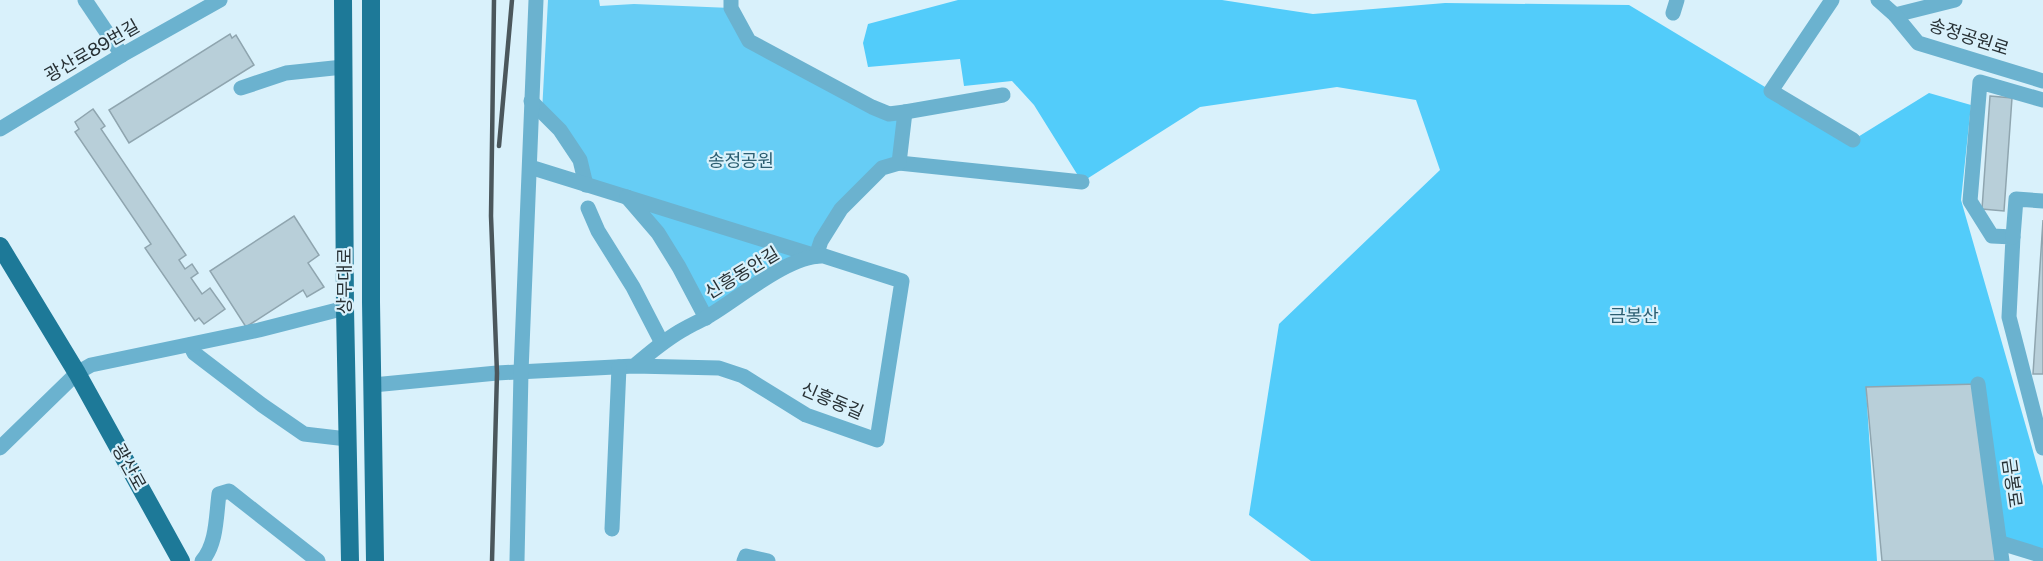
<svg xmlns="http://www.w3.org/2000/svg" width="2043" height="561" font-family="'Public Sans','Noto Sans KR',sans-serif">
<rect width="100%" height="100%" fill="#d9f1fb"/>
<!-- green -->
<polygon fill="#66cdf5" points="548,0 599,0 600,6 634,4 731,8 750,42 872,107 905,112 899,163 882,168 821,241 706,318 627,198 586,185 580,160 542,112"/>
<!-- forest -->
<polygon fill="#52ccfa" points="958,0 1222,0 1313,14 1445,3 1629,5 1853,140 1929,93 1971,105 1961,200 2043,486 2043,556 2001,543 1978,384 1866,388 1877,561 1311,561 1249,515 1279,324 1440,170 1416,100 1337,87 1200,107 1082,182 1034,105 1012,81 964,86 960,59 868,67 863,43 868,24"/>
<!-- building -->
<g fill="#b8cfd9" stroke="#8fa5af" stroke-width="1.5">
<polygon points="230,34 232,38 236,35 254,65 129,143 109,110"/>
<polygon points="1990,96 2012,98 2004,211 1982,209"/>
<polygon points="93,109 105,126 101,129 186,255 179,260 185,269 192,264 198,273 191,278 202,294 210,288 225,309 204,324 199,318 195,321 145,248 151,244 75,132 79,129 75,122"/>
<polygon points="294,216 319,255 308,263 324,287 307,297 303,290 246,327 210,271"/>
<polygon points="2043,220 2043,374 2033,374"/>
<polygon points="1978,384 2002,561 1882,561 1866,387"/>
</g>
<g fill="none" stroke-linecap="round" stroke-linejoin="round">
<!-- minor -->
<g stroke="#6bb2cf" stroke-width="15">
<polyline points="85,0 122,55"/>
<polyline points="1832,0 1771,91 1853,140"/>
<polyline points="1878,0 1895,15 1955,0"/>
<polyline points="1673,13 1677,0"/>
<polyline points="1895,15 1918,43 2043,81"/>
<polyline points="241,88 286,73 343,67"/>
<polyline points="2043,100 1980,82 1970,201 1992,236 2013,237 2009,317 2043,448"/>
<polyline points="531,101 560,130 580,160 586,185"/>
<polyline points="905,112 1003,95"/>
<polyline points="0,129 122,55 220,0"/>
<polyline points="899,163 1082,182"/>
<polyline points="530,167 816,256 821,241 841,209 882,168 899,163 905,112 889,114 872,107 749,41 731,8 731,0"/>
<polyline points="627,197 658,233 679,267 706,318"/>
<polyline points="588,208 598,231 633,287 662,343"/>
<polyline points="2013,237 2016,199 2043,201"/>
<polyline points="190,345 194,353 262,405 304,434 347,439"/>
<polyline points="1978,384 2002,561"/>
<path d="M373 385 497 373 634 366 719 368 743 376 806 415 877 440 902 281 824 256C789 254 737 300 707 317 700 321 693 324 686 328 667 338 651 352 634 366"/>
<polyline points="0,448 77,373 91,365 259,330 345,308"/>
<polyline points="612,529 619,367"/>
<polyline points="2001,543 2043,556"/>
<path d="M202 561C217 544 216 516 219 494L229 491 318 561"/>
<polyline points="517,561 521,372 536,0"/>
<polyline points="744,561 746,556 768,561"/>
</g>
<!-- major -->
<g stroke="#1d7998" stroke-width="18">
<polyline points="343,0 345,308 350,561"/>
<polyline points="371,0 371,302 375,561"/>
<polyline points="0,246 77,373 181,561"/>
</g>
<!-- rail -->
<g stroke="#4b575c" stroke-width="4.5">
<polyline points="499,146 512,0"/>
<polyline points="492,561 497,373 491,216 494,0"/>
</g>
</g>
<g text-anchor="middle" stroke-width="4.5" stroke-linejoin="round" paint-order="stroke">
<!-- street labels -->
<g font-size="18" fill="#283135" stroke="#d9f1fb">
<text transform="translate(1969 37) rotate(18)" y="6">송정공원로</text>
<text transform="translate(92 51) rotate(-30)" y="6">광산로89번길</text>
<text transform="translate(742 273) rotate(-31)" y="6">신흥동안길</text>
<text transform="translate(345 281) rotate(-90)" y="6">상무대로</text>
<text transform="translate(832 401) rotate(23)" y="6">신흥동길</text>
<text transform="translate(129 467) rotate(61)" y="6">광산로</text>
<text transform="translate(2012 483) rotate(82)" y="6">금봉로</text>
</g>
<!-- park labels -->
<g font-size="18" fill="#2c5e71" stroke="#d9f1fb">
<text x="741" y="167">송정공원</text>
<text x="1634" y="322">금봉산</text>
</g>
</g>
</svg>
